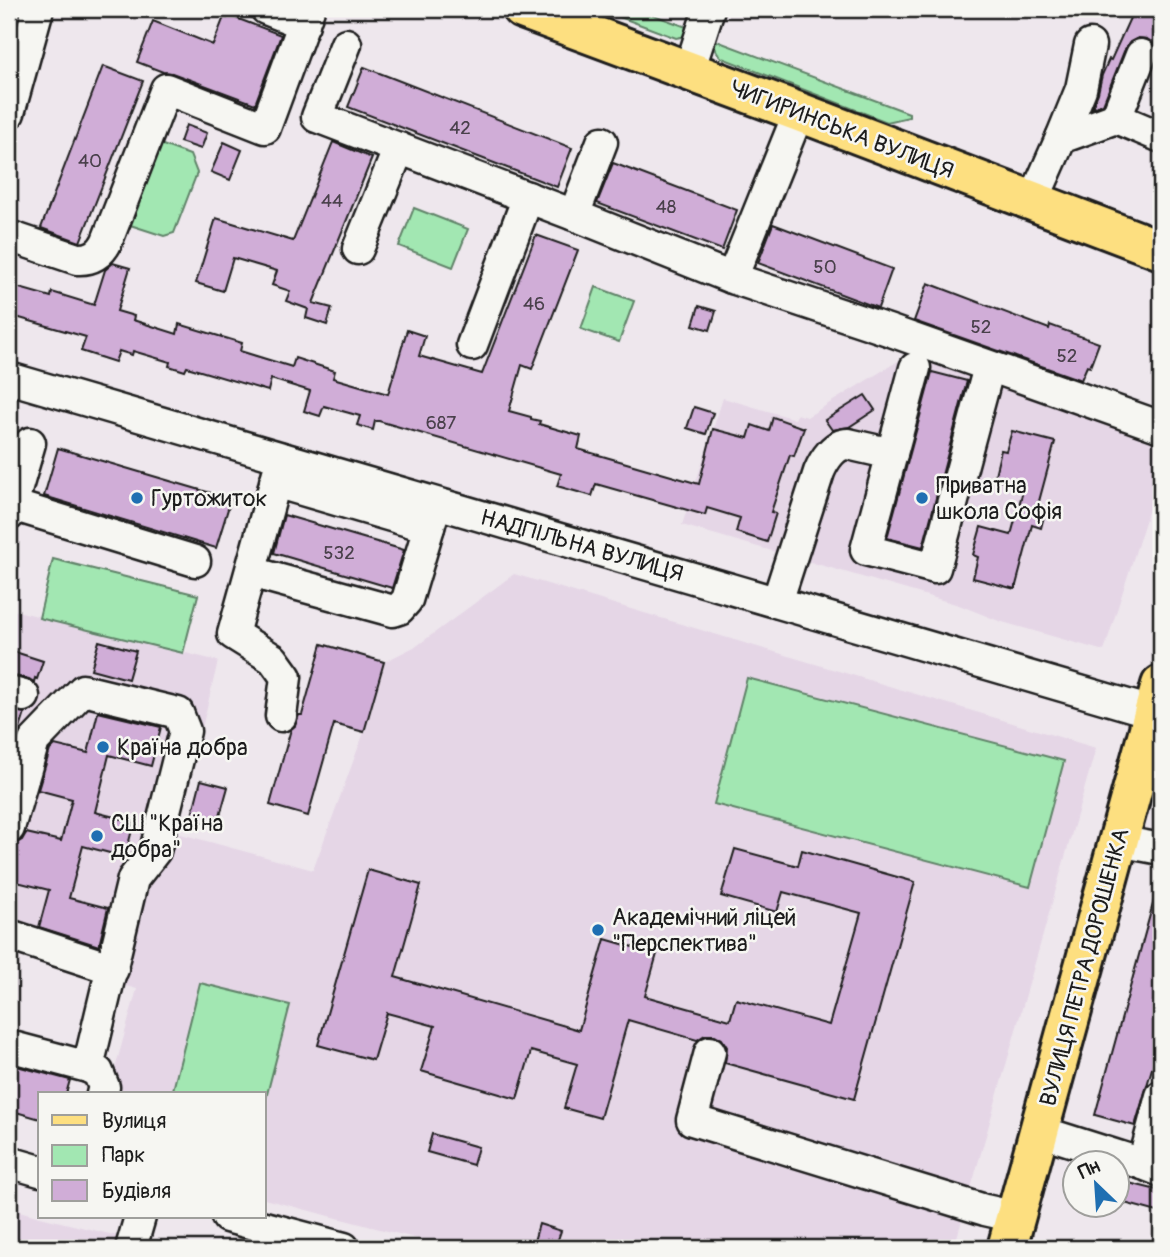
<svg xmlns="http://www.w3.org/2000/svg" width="1170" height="1257" font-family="Pangolin,sans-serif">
<rect width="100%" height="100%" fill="#eee7ed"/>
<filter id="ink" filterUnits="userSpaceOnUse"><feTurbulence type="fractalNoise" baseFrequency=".0143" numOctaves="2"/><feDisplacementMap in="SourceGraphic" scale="14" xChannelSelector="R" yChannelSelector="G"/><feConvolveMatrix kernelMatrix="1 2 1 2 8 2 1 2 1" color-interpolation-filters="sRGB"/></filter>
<g filter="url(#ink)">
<!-- built -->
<g fill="#e5d6e6">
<polygon points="908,355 917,355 1161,439 1161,471 1104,651 999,621 959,605 682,525 723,398 795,419 797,414 807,417"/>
<polygon points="514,574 1096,748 954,1248 453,1248 264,1199 264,1094 108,1094 137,989 9,953 9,609 218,661 177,833 313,870 364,732 384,662 418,645"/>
<polygon points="9,1208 40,1217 167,1248 9,1248"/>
</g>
<!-- green -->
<g fill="#a2e7b2" stroke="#5f8267" stroke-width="2">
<polygon points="621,9 637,9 692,29 686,36 676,38 617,16"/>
<path d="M714 40 909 113V117L887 122 722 58C716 53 715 48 714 40Z"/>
<polygon points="152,141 190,155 197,173 174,233 164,236 121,222"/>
<polygon points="414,208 468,229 453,267 399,246"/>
<polygon points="596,287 634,301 619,342 581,329"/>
<polygon points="53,559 198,595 183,653 39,618"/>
<polygon points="747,678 1064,761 1030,887 714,804"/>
<polygon points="200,983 290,1005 264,1106 264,1094 172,1094"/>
</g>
<!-- building -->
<g fill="#d0add7" stroke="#1c1c1c" stroke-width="2">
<polygon points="1134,9 1140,9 1161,18 1161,49 1147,39 1138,38 1130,42 1125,49 1103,104 1092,108 1098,93 1102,75 1109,59 1111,60"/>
<polygon points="228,15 281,35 255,104 172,73 163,72 137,62 153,21 213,45 224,17 227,18"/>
<polygon points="103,66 143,81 80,242 41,228"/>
<polygon points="364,67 572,148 557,187 348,107"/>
<polygon points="186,125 207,133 201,149 180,142"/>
<polygon points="224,142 242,150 230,180 211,172"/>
<polygon points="333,142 372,158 313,303 332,308 327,325 306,318 308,309 286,301 290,291 272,285 277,271 233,258 223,291 196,283 216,218 293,241"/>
<polygon points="613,163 737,210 722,250 597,203"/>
<polygon points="773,224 892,269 878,308 758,263"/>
<polygon points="536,235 578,250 532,369 522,365 509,411 531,417 531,419 540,421 539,424 581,436 578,449 699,484 713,429 748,438 752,425 769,431 773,417 804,428 794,456 790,455 771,512 776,513 767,542 736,532 740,518 707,508 705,515 596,484 592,496 557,486 561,474 379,421 375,421 373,430 357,425 360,416 324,406 320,416 304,411 310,391 271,379 268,391 187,367 185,371 169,366 170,362 133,351 132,355 119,351 115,362 81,351 86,337 9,315 9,285 51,297 52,292 94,305 105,270 113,263 130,268 117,311 134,316 133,320 177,334 179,324 242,343 240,351 292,367 295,358 335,371 333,378 388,394 407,330 425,336 419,356 482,374"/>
<polygon points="928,283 1049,329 1050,325 1099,343 1090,367 1087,366 1081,380 914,321"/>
<polygon points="699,306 716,311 710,330 693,325"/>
<polygon points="932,372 967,381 923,547 887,538"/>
<polygon points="865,395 875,410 849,427 832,430 825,420"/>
<polygon points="694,407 713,413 706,434 687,428"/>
<polygon points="1012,431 1055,442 1038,505 1046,508 1041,528 1032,525 1015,589 973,578 978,557 973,555 981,527 1011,535 1024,487 994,479 1001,450 1006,451"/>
<polygon points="58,448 231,499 216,548 44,496"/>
<polygon points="284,515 404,550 392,588 274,553"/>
<polygon points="99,641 136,651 128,679 91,669"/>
<polygon points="322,644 384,662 364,732 334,724 308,816 270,805 291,729 295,726 299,715 302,715"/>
<polygon points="12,651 43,661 37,679 35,678 34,682 29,679 9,675 9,662"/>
<polygon points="9,710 25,713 13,751 9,750"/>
<polygon points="98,712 161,727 151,766 109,755 95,812 134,822 125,857 83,846 69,898 108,908 99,946 39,927 49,890 9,880 9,869 15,844 22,840 26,833 61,841 72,799 38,790 50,750 55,745 88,753"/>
<polygon points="201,780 228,787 217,826 191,819"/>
<polygon points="735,849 798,866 802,850 915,882 854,1099 725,1063 727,1047 722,1039 715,1035 705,1035 697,1040 628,1020 600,1118 564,1108 577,1064 531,1051 517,1099 421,1071 435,1026 387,1013 373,1060 318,1045 368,870 421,885 395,977 579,1030 605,939 657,954 645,996 730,1020 736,999 829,1025 861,913 783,892 777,912 721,896"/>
<polygon points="1156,893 1161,894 1161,1038 1135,1126 1095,1115"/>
<polygon points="9,1064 70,1080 66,1094 40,1094 40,1119 9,1110"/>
<polygon points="432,1134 478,1147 473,1165 427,1152"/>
<polygon points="1117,1180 1161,1191 1161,1213 1117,1201"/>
<polygon points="539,1224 561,1231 555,1248 532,1248"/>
</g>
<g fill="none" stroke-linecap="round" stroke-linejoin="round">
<!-- minor casing -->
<g stroke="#1c1c1c" stroke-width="35">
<g id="minor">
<polyline points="266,9 304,24"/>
<polyline points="346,44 317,117 574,215 732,278 888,330 1161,427"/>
<polyline points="689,71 709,9"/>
<polyline points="9,113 38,9"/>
<polyline points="1116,118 1141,55"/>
<polyline points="1061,138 1081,89 1090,45"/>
<polyline points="1033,201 1061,138 1116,118 1161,137"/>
<polyline points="574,215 602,142"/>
<path d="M9 236 77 259C91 260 101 254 107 241L166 89 265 128 309 9"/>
<polyline points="358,249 399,148"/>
<polyline points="732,278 799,112"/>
<polyline points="472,345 528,197"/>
<polyline points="915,368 866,550 935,568 989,367"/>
<polyline points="9,378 1155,713"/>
<polyline points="275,482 429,527 434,510"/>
<polyline points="12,505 30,443"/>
<polyline points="9,515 12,505 195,561"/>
<polyline points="251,572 393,611 399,609 407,600 429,527"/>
<path d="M777 602 819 472C824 460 834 444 848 444L892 454"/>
<polyline points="9,692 24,696"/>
<polyline points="281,716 286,677 273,659 233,634 282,458"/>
<polyline points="9,828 34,741 83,690 178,713 185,731 155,851 133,879 88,1067"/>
<polyline points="1118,841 1161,849"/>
<polyline points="9,935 113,969"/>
<polyline points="9,1046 88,1067 98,1072 104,1087 102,1094"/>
<polyline points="710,1052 692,1120 985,1210 1016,1217"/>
<polyline points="1039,1131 1143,1164 1161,1171"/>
<polyline points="9,1162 40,1171"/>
<polyline points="1143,1164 1161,1096"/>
<polyline points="227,1217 344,1248"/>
<polyline points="131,1248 140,1217"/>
</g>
</g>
<!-- major casing -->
<g stroke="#1c1c1c" stroke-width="44">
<g id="major">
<polyline points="522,9 799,112 1161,250"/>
<polyline points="1007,1248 1161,685"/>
</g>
</g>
<!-- minor -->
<use href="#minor" stroke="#f6f6f2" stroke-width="30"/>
<!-- major -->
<use href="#major" stroke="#fddf80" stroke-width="38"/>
</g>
</g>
<!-- markers -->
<g fill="#1f6fb2" stroke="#f6f6f2" stroke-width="2.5">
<circle cx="137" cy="498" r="7"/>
<circle cx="922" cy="498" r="7"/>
<circle cx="103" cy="747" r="7"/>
<circle cx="97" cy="836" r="7"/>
<circle cx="598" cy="930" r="7"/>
</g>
<g text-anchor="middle" stroke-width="5" stroke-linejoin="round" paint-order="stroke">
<!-- number labels -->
<g font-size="19" fill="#49404b">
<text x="460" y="134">42</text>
<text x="90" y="167">40</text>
<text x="332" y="207">44</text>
<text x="666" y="213">48</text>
<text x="825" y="273">50</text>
<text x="534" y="310">46</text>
<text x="981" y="333">52</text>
<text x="1067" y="362">52</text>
<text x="441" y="429">687</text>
<text x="339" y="559">532</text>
</g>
<!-- street labels -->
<g font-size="23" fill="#1c1c1c" stroke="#f6f6f2">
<text transform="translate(842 129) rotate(21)" y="8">ЧИГИРИНСЬКА ВУЛИЦЯ</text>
<text transform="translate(582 545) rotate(16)" y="8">НАДПІЛЬНА ВУЛИЦЯ</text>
<text transform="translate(1084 967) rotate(-75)" y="8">ВУЛИЦЯ ПЕТРА ДОРОШЕНКА</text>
</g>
<!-- poi labels -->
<g font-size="23" fill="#1c1c1c" stroke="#f6f6f2" text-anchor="start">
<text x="936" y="493">Приватна<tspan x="936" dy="26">школа Софія</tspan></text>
<text x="151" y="506">Гуртожиток</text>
<text x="117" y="755">Країна добра</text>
<text x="111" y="831">СШ "Країна<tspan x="111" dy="26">добра"</tspan></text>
<text x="612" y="925">Академічний ліцей<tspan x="612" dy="26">"Перспектива"</tspan></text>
</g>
</g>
<!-- margin -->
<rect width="1170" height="1257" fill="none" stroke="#f6f6f2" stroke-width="35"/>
<rect x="18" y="18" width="1135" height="1222" fill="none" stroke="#1c1c1c" stroke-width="2.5" filter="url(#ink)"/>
<!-- legend -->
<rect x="38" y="1092" width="228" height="126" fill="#f6f6f2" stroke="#9f9f9c" stroke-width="2"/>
<rect x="52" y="1115" width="35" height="10" fill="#fddf80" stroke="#9f9f9c" stroke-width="2"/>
<text x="102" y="1128" font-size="21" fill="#1c1c1c">Вулиця</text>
<rect x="52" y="1145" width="35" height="21" fill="#a2e7b2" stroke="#9f9f9c" stroke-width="2"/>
<text x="102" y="1162" font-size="21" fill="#1c1c1c">Парк</text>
<rect x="52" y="1180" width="35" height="21" fill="#d0add7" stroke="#9f9f9c" stroke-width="2"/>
<text x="102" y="1198" font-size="21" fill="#1c1c1c">Будівля</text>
<!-- north arrow -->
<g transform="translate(1096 1184) rotate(335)"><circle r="33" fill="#f6f6f2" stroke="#9f9f9c" stroke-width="2"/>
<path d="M0-5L12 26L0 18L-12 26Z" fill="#1f6fb2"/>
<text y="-10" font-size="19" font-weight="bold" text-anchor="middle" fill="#1c1c1c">Пн</text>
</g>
</svg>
